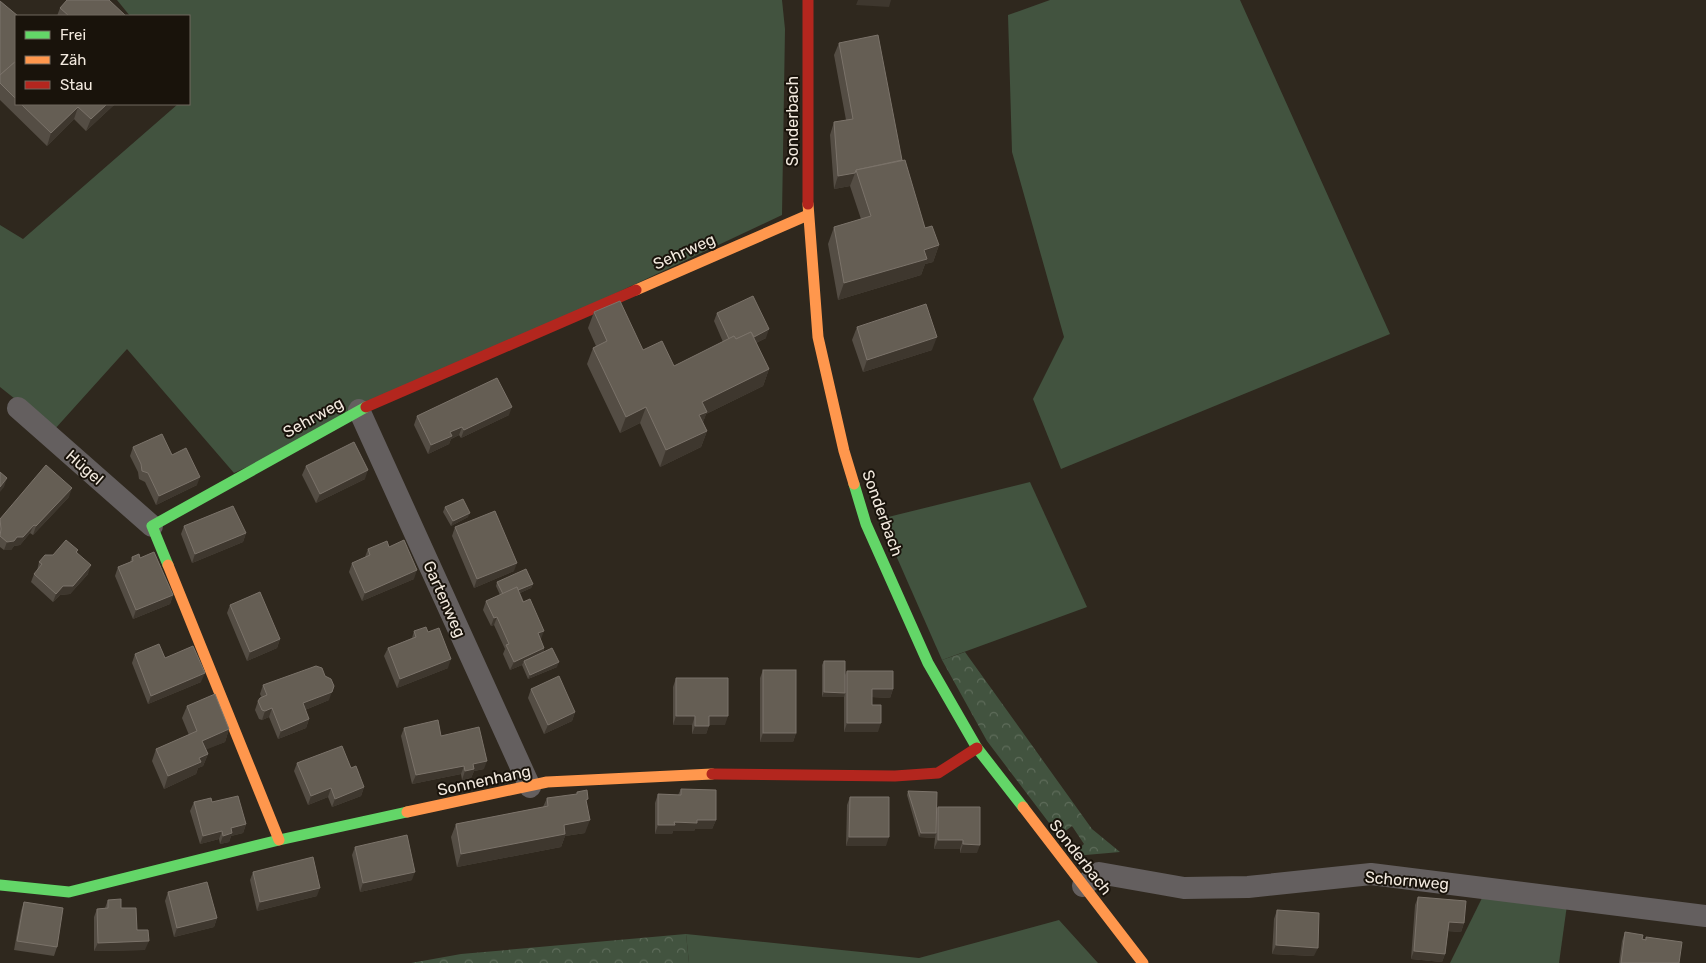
<svg xmlns="http://www.w3.org/2000/svg" width="1706" height="963" font-family="Rubik,sans-serif">
<defs>
<pattern id="forest-crowns" width="20" height="18" patternUnits="userSpaceOnUse" patternTransform="scale(1.25)"><rect width="20" height="18" fill="#42533f"/><path d="M2 6a3 3 0 1 1 6 0M12 15a3 3 0 1 1 6 0" fill="none" stroke="#5e6c5a"/></pattern>
</defs>
<rect width="100%" height="100%" fill="#2f281e"/>
<!-- grass -->
<g fill="#42533f">
<polygon points="117,0 782,0 785,29 782,215 234,473 127,349 54,430 0,387 0,225 23,239 178,104 189,104 189,16 130,16"/>
<polygon points="1050,0 1240,0 1390,334 1061,469 1033,399 1064,337 1012,152 1008,15"/>
<polygon points="1030,482 1087,607 942,660 880,519"/>
<polygon points="1483,896 1567,905 1559,963 1450,963"/>
<polygon points="1059,920 1098,963 689,963 686,934 919,958"/>
</g>
<!-- forest -->
<g fill="url(#forest-crowns)">
<polygon points="965,652 1092,829 1120,852 1074,856 1073,854 1084,844 1072,826 1059,836 987,741 942,660"/>
<polygon points="686,934 689,963 411,963 461,954"/>
</g>
<g fill="none" stroke-linecap="round" stroke-linejoin="round">
<!-- street -->
<g stroke="#645f5f" stroke-width="22">
<polyline points="18,408 152,526"/>
<polyline points="359,410 530,787"/>
<polyline points="1083,886 1099,873 1184,888 1248,887 1371,874 1706,916"/>
</g>
<!-- fast -->
<g stroke="#63d668" stroke-width="11">
<polyline points="854,484 866,524 928,663 977,748 1023,807"/>
<polyline points="168,565 152,526 366,407"/>
<polyline points="0,885 69,892 279,840 407,812"/>
</g>
<!-- slow -->
<g stroke="#ff974d" stroke-width="11">
<polyline points="808,204 818,337 844,451 854,484"/>
<polyline points="636,290 808,215"/>
<polyline points="168,565 279,840"/>
<polyline points="1023,807 1143,963"/>
<polyline points="407,812 547,782 712,774"/>
</g>
<!-- jam -->
<g stroke="#b3261e" stroke-width="11">
<polyline points="808,0 808,204"/>
<polyline points="366,407 636,290"/>
<polyline points="712,774 895,776 938,773 977,748"/>
</g>
</g>
<!-- wall -->
<g fill="#544d44">
<polygon points="0,1 16,16 16,104 115,104 86,131 74,119 47,146 0,100"/>
<polygon points="60,8 126,16 57,16"/>
<polygon points="839,43 902,160 925,228 939,245 933,262 925,264 921,275 838,300 828,244 834,227 861,219 850,186 834,189 830,135 834,122 846,120 834,55"/>
<polygon points="594,312 643,350 674,366 723,342 714,321 717,313 766,338 756,343 769,369 763,386 706,414 703,422 707,431 701,447 660,467 640,423 620,433 587,364 593,348 596,346 588,328"/>
<polygon points="857,327 932,350 863,372 852,340"/>
<polygon points="509,415 461,438 459,435 451,439 449,444 428,454 414,425 417,416"/>
<polygon points="133,447 172,455 197,485 156,505 145,482 139,479 138,472 130,456"/>
<polygon points="306,466 365,479 316,503 302,475"/>
<polygon points="69,497 33,535 30,533 20,545 14,546 11,550 4,550 0,547 0,519"/>
<polygon points="445,507 468,517 451,526 443,512"/>
<polygon points="184,526 246,533 243,542 192,563 181,534"/>
<polygon points="455,527 514,571 474,588 452,536"/>
<polygon points="389,547 414,579 362,601 349,572 352,563 365,557 368,549"/>
<polygon points="78,550 77,552 88,574 70,594 60,595 53,602 31,582 34,574 37,571 39,562 53,555"/>
<polygon points="132,557 140,558 173,595 170,604 133,619 115,576 118,567 130,562"/>
<polygon points="497,582 533,584 531,588 520,593 541,639 540,640 544,648 543,653 557,667 528,679 522,665 510,670 503,654 505,649 494,625 491,626 483,610 486,601 500,595 496,586"/>
<polygon points="230,605 280,639 277,648 247,661 227,613"/>
<polygon points="414,631 428,632 448,668 397,688 384,656 388,648 412,638"/>
<polygon points="135,654 201,682 148,704 132,663"/>
<polygon points="824,661 845,675 847,671 893,689 890,698 872,697 872,705 878,732 844,732 844,697 822,697 822,665"/>
<polygon points="763,670 796,733 793,742 760,742 760,678"/>
<polygon points="676,678 725,725 709,725 706,734 692,734 692,725 673,725 673,687"/>
<polygon points="263,685 329,700 305,710 309,719 306,728 278,739 269,717 262,720 259,719 255,710 258,701 262,698 260,694"/>
<polygon points="531,689 575,712 572,721 544,734 528,698"/>
<polygon points="187,706 229,729 225,742 206,749 208,754 203,766 198,768 196,774 164,789 152,761 156,749 189,735 182,718"/>
<polygon points="404,728 441,736 484,769 474,771 471,778 462,780 461,774 412,784 401,736"/>
<polygon points="297,763 351,768 364,787 361,796 332,807 328,797 308,805 294,771"/>
<polygon points="681,789 716,820 712,829 695,829 694,831 673,831 672,834 655,834 655,803 658,794 678,795"/>
<polygon points="908,791 936,810 938,807 977,853 960,853 960,849 934,849 935,838 919,837 907,795"/>
<polygon points="850,797 886,846 846,846 847,805"/>
<polygon points="547,798 587,803 585,833 565,836 561,847 457,867 451,837 456,824 543,807"/>
<polygon points="194,802 212,802 246,824 243,833 231,836 229,842 220,844 219,839 200,844 190,811"/>
<polygon points="355,847 412,880 360,892 352,855"/>
<polygon points="253,872 317,896 257,911 250,880"/>
<polygon points="168,892 217,918 214,927 174,937 165,901"/>
<polygon points="1418,897 1464,923 1461,932 1448,931 1445,954 1442,962 1411,959 1415,905"/>
<polygon points="108,900 121,908 137,930 145,950 94,951 94,917 97,909 105,908"/>
<polygon points="24,902 57,947 54,956 14,950 21,911"/>
<polygon points="1277,910 1314,956 1272,954 1274,919"/>
<polygon points="1625,932 1642,939 1645,940 1646,937 1679,963 1619,963 1622,941"/>
</g>
<!-- shaded-wall -->
<g fill="#3e372e">
<polygon points="858,0 891,0 889,7 856,5"/>
<polygon points="107,104 115,104 86,131 91,119"/>
<polygon points="78,107 74,119 47,146 51,133"/>
<polygon points="855,173 850,186 834,189 838,176"/>
<polygon points="939,245 933,262 925,264 921,275 838,300 844,283 924,250"/>
<polygon points="769,329 766,338 730,355 733,347"/>
<polygon points="937,337 932,350 863,372 867,360"/>
<polygon points="769,369 763,386 706,414 701,428 693,431 702,402"/>
<polygon points="512,407 509,415 461,438 464,430"/>
<polygon points="646,407 640,423 620,433 626,417"/>
<polygon points="462,427 459,435 451,439 449,444 428,454 431,445 450,432"/>
<polygon points="707,431 701,447 660,467 666,450"/>
<polygon points="368,470 365,479 316,503 320,494"/>
<polygon points="200,477 197,485 156,505 159,496"/>
<polygon points="7,478 4,487 0,492 0,487"/>
<polygon points="72,488 69,497 33,535 36,526"/>
<polygon points="470,513 468,517 451,526 453,521"/>
<polygon points="34,525 30,533 20,545 14,546 11,550 4,550 7,542 17,537"/>
<polygon points="246,533 243,542 192,563 195,554"/>
<polygon points="517,563 514,571 474,588 477,579"/>
<polygon points="91,565 88,574 70,594 60,595 53,602 56,594 63,586"/>
<polygon points="417,570 414,579 362,601 365,593"/>
<polygon points="533,584 531,588 502,601 504,597"/>
<polygon points="173,595 170,604 133,619 136,610"/>
<polygon points="497,617 494,625 491,626 494,618"/>
<polygon points="544,631 541,639 534,642 538,633"/>
<polygon points="280,639 277,648 247,661 250,652"/>
<polygon points="544,648 541,657 524,661 522,665 510,670 514,662"/>
<polygon points="451,659 448,668 397,688 400,679"/>
<polygon points="559,662 557,667 528,679 530,675"/>
<polygon points="205,673 201,682 148,704 151,696"/>
<polygon points="334,686 329,700 300,712 303,703"/>
<polygon points="872,689 893,689 890,698 869,697"/>
<polygon points="824,692 845,693 844,697 822,697"/>
<polygon points="272,708 269,717 262,720 265,711"/>
<polygon points="575,712 572,721 544,734 548,725"/>
<polygon points="676,716 695,716 692,725 673,725"/>
<polygon points="709,716 728,716 725,725 706,725"/>
<polygon points="309,719 306,728 278,739 281,731"/>
<polygon points="847,723 881,723 878,732 844,732"/>
<polygon points="695,726 709,726 706,734 692,734"/>
<polygon points="229,729 225,742 198,753 202,741"/>
<polygon points="763,733 796,733 793,742 760,742"/>
<polygon points="208,754 203,766 198,768 196,774 164,789 168,776 199,758"/>
<polygon points="487,761 484,769 474,771 471,778 462,780 465,771 473,764"/>
<polygon points="464,766 461,774 412,784 416,775"/>
<polygon points="364,787 361,796 332,807 335,799"/>
<polygon points="331,788 328,797 308,805 311,796"/>
<polygon points="590,820 585,833 565,836 561,847 457,867 461,854 564,825"/>
<polygon points="697,820 716,820 712,829 695,829 694,831 673,831 672,834 655,834 658,825"/>
<polygon points="246,824 243,833 231,836 229,842 220,844 223,836 231,828"/>
<polygon points="222,831 219,839 200,844 203,836"/>
<polygon points="921,833 936,833 935,838 919,837"/>
<polygon points="849,837 889,837 886,846 846,846"/>
<polygon points="938,840 963,840 960,849 934,849"/>
<polygon points="963,844 980,845 977,853 960,853"/>
<polygon points="415,872 412,880 360,892 363,883"/>
<polygon points="320,888 317,896 257,911 260,902"/>
<polygon points="217,918 214,927 174,937 177,928"/>
<polygon points="1449,922 1464,923 1461,932 1446,931"/>
<polygon points="149,941 145,950 94,951 98,943"/>
<polygon points="1276,945 1318,948 1314,956 1272,954"/>
<polygon points="1414,951 1445,954 1442,962 1411,959"/>
</g>
<!-- building -->
<g fill="#655e54" stroke="#7b736a">
<polygon points="67,0 109,0 126,16 69,16 60,8"/>
<polygon points="0,1 18,16 16,16 16,61 0,75"/>
<polygon points="878,35 902,160 856,170 855,173 838,176 834,122 853,119 839,43"/>
<polygon points="16,61 16,99 0,83 0,75"/>
<polygon points="21,104 107,104 91,119 78,107 51,133"/>
<polygon points="905,160 925,228 932,226 939,245 924,250 927,259 844,283 834,227 871,216 856,170"/>
<polygon points="753,296 769,329 754,337 751,332 736,339 734,336 729,339 717,313"/>
<polygon points="620,301 643,350 662,341 674,366 734,336 736,339 751,332 769,369 702,402 707,412 699,415 707,431 666,450 646,407 626,417 593,348 607,341 594,312"/>
<polygon points="926,304 937,337 867,360 857,327"/>
<polygon points="497,378 512,407 464,430 462,427 450,432 452,436 431,445 417,416"/>
<polygon points="162,434 172,455 186,448 200,477 159,496 148,473 142,471 141,464 133,447"/>
<polygon points="354,442 368,470 320,494 306,466"/>
<polygon points="46,465 72,488 36,526 34,525 23,537 17,537 14,541 7,542 0,536 1,529 0,519"/>
<polygon points="0,472 7,478 0,487"/>
<polygon points="463,499 470,513 453,521 445,507"/>
<polygon points="233,506 246,533 195,554 184,526"/>
<polygon points="495,511 517,563 477,579 455,527"/>
<polygon points="66,540 78,550 76,552 91,565 73,586 63,586 56,594 34,574 42,564 39,562 45,555 53,555"/>
<polygon points="404,540 417,570 365,593 352,563 370,555 368,549 387,541 389,547"/>
<polygon points="154,552 173,595 136,610 118,567 133,561 132,557 139,554 140,558"/>
<polygon points="526,569 533,584 518,590 517,587 503,594 497,582"/>
<polygon points="517,587 523,602 530,599 544,631 538,633 544,648 514,662 506,645 509,644 497,617 494,618 486,601"/>
<polygon points="260,592 280,639 250,652 230,605"/>
<polygon points="426,627 428,632 439,628 451,659 400,679 388,648 416,637 414,631"/>
<polygon points="159,644 165,658 193,646 205,673 151,696 135,654"/>
<polygon points="552,648 559,662 530,675 524,661"/>
<polygon points="824,661 845,661 845,693 824,692"/>
<polygon points="316,666 322,668 325,676 331,679 334,686 332,692 303,703 309,719 281,731 272,708 265,711 262,710 258,701 260,698 267,695 263,685"/>
<rect x="763" y="670" width="33" height="63"/>
<polygon points="847,671 893,671 893,689 872,689 872,705 881,705 881,723 847,723"/>
<polygon points="559,676 575,712 548,725 531,689"/>
<polygon points="676,678 728,678 728,716 709,716 709,726 695,726 695,716 676,716"/>
<polygon points="215,694 229,729 202,741 208,754 199,758 201,762 168,776 156,749 197,731 187,706"/>
<polygon points="438,720 441,736 479,727 487,761 473,764 474,769 465,771 464,766 416,775 404,728"/>
<polygon points="342,746 351,768 356,766 364,787 335,799 331,788 311,796 297,763"/>
<polygon points="681,789 716,790 716,820 697,820 697,823 674,822 675,825 658,825 658,794 681,795"/>
<polygon points="587,790 588,799 586,800 590,820 564,825 565,834 461,854 456,824 548,806 547,798 577,794 577,792"/>
<polygon points="908,791 937,792 936,833 921,833"/>
<polygon points="238,796 246,824 231,828 232,833 223,836 222,831 203,836 194,802 211,798 212,802"/>
<polygon points="850,797 889,797 889,837 849,837"/>
<polygon points="938,807 980,807 980,845 963,844 963,840 938,840"/>
<polygon points="407,835 415,872 363,883 355,847"/>
<polygon points="313,857 320,888 260,902 253,872"/>
<polygon points="207,882 217,918 177,928 168,892"/>
<polygon points="1418,897 1466,901 1464,923 1449,922 1445,954 1414,951"/>
<polygon points="121,899 121,908 136,908 137,930 148,930 149,941 98,943 97,909 108,908 108,900"/>
<polygon points="24,902 63,908 57,947 17,941"/>
<polygon points="1277,910 1319,913 1318,948 1276,945"/>
<polygon points="1625,932 1643,935 1642,939 1646,940 1646,937 1682,942 1679,963 1621,963"/>
</g>
<g text-anchor="middle" stroke-width="4" stroke-linejoin="round" paint-order="stroke">
<!-- street labels -->
<g font-size="16" fill="#f2e9de" stroke="#19130b">
<text transform="translate(792 121) rotate(-90)" y="6">Sonderbach</text>
<text transform="translate(684 251) rotate(-24)" y="6">Sehrweg</text>
<text transform="translate(313 417) rotate(-29)" y="6">Sehrweg</text>
<text transform="translate(85 467) rotate(41)" y="6">Hügel</text>
<text transform="translate(883 513) rotate(70)" y="6">Sonderbach</text>
<text transform="translate(445 599) rotate(66)" y="6">Gartenweg</text>
<text transform="translate(484 780) rotate(-12)" y="6">Sonnenhang</text>
<text transform="translate(1081 857) rotate(52)" y="6">Sonderbach</text>
<text transform="translate(1407 880) rotate(5)" y="6">Schornweg</text>
</g>
</g>
<!-- legend -->
<rect x="15" y="15" width="175" height="90" fill="#19130b" stroke="#70695f"/>
<rect x="25" y="31" width="25" height="8" fill="#63d668" stroke="#70695f"/>
<text x="60" y="40" font-size="15" fill="#f2e9de">Frei</text>
<rect x="25" y="56" width="25" height="8" fill="#ff974d" stroke="#70695f"/>
<text x="60" y="65" font-size="15" fill="#f2e9de">Zäh</text>
<rect x="25" y="81" width="25" height="8" fill="#b3261e" stroke="#70695f"/>
<text x="60" y="90" font-size="15" fill="#f2e9de">Stau</text>
</svg>
